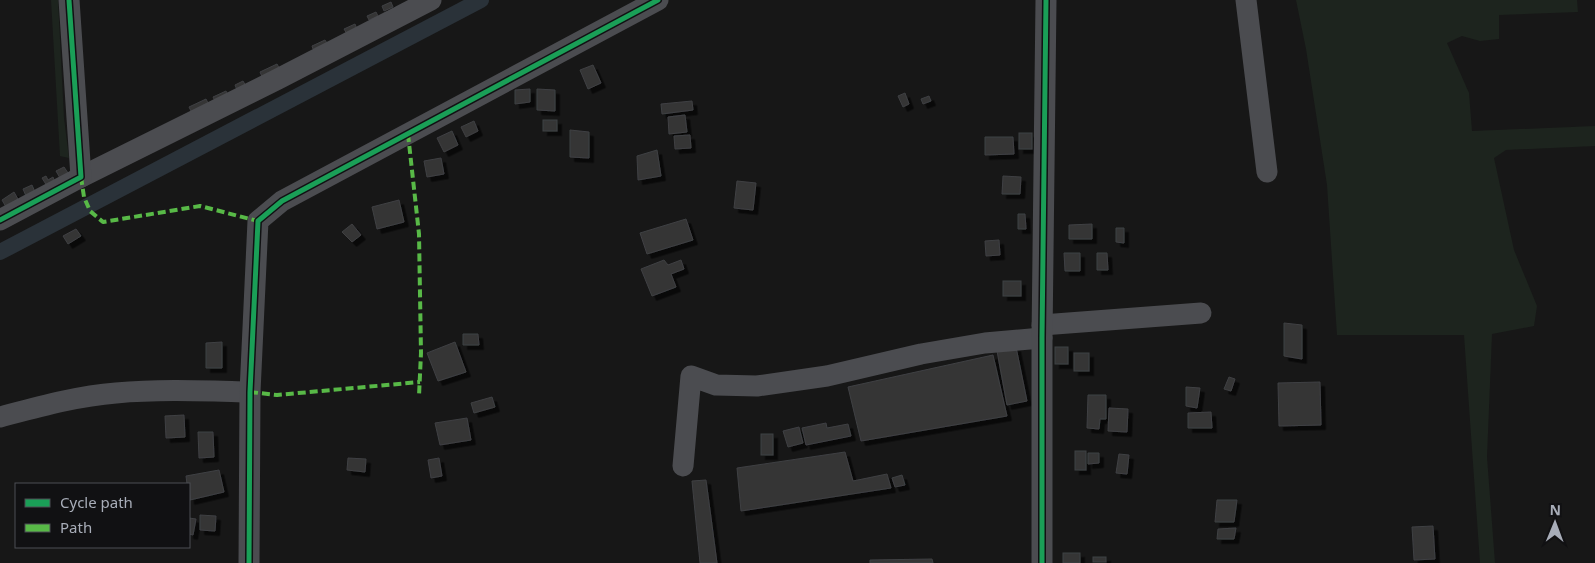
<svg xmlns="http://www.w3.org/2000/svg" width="1595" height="563" font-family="'Noto Sans',sans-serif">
<defs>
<filter id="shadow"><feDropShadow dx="4.5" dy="4.5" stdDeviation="0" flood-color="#0009"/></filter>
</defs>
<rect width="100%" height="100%" fill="#171717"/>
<!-- green -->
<g fill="#1d241e">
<polygon points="51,0 58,0 64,118 69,158 60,156"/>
<polygon points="1296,0 1577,0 1578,12 1499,15 1499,39 1480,41 1462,36 1447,43 1469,93 1472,131 1595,126 1595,146 1506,150 1494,158 1514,250 1537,306 1534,326 1492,334 1487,457 1495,563 1480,563 1464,335 1337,335 1327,185 1306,49"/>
</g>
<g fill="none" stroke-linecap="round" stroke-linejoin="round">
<!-- canal -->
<polyline stroke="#2a3239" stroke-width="16" points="0,252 481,0"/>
</g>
<!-- building -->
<g fill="#353536" stroke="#3f4043" filter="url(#shadow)">
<polygon points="391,2 393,7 384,11 382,6"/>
<polygon points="376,12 378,16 369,20 367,16"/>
<polygon points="355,24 357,29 347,34 344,29"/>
<polygon points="325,40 327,43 313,49 312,46"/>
<polygon points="277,64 281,71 263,79 260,72"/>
<polygon points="593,65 601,83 588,89 580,70"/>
<polygon points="243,81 246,86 237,90 235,85"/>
<polygon points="530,89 530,102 515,104 515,90"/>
<polygon points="537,89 555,90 555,111 537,110"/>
<polygon points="226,91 229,97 216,103 213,97"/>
<polygon points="905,93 909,104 903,107 898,96"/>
<polygon points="929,96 931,101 923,104 921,99"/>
<polygon points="206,99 210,107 193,115 189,107"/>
<polygon points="692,101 693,110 662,114 661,104"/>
<polygon points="685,115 687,132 669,134 668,117"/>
<rect x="543" y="120" width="14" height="11"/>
<polygon points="474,121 478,131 466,137 461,127"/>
<polygon points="570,130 589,132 589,158 570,157"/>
<polygon points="452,131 458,145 444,152 437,138"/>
<rect x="1019" y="133" width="13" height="16"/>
<polygon points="690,135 691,148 675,149 674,136"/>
<polygon points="985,137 1013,137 1014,154 985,155"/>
<polygon points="657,150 661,176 638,180 637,156"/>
<polygon points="441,158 444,174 427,177 424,161"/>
<polygon points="64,167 68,173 60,178 56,171"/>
<polygon points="46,176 48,180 53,177 55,182 47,186 42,178"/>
<polygon points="1003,176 1021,177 1020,194 1002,194"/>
<polygon points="737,181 756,183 753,210 734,208"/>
<polygon points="32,185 35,192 26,196 23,189"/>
<polygon points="14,192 19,201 6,207 2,200"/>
<polygon points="399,200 404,222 377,229 372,207"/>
<polygon points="1018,214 1025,214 1026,229 1018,229"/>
<polygon points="686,219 693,240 647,254 640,233"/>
<polygon points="352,224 361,235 352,242 342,232"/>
<polygon points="1092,224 1092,239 1069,239 1069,225"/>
<polygon points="1116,228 1124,228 1124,243 1116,242"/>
<polygon points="76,229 81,236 68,244 63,236"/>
<polygon points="999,240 1000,255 986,256 985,241"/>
<polygon points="1064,253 1080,253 1080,271 1065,271"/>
<polygon points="1097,253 1107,253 1108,270 1097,270"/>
<polygon points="664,260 668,265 681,260 684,269 671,274 676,287 652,296 641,269"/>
<rect x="1003" y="281" width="18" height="15"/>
<polygon points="1284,323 1302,325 1302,359 1284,356"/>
<polygon points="463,334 478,334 479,345 463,345"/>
<polygon points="222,342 222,368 206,368 206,343"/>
<polygon points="455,342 466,372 438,381 427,353"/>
<polygon points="1016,347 1027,401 1007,405 997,351"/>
<rect x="1055" y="347" width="13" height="17"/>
<rect x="1074" y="353" width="15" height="18"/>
<polygon points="993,355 1007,416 861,441 848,387"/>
<polygon points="1229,377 1235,379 1231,391 1224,389"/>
<polygon points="1320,382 1321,425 1279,426 1278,383"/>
<polygon points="1186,387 1200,388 1197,408 1186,406"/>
<polygon points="1088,395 1106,395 1106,419 1100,419 1099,429 1087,428"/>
<polygon points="492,397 495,407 474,413 471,403"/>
<polygon points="1109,408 1128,409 1127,432 1108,431"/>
<polygon points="1211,412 1212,428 1188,428 1188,413"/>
<polygon points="184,415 185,437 166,438 165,416"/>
<polygon points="467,418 471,440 440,445 435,423"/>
<polygon points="826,423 827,428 848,424 851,436 806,445 802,428"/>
<polygon points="799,427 803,443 788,447 783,431"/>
<polygon points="198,432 213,432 214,457 199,458"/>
<rect x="761" y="434" width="12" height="21"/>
<rect x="1075" y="451" width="11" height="19"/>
<polygon points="845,452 853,481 887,474 891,488 741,511 737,468"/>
<polygon points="1088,453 1099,453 1099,463 1088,464"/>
<polygon points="1119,454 1129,455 1127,474 1116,473"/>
<polygon points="348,458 366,459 365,472 347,470"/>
<polygon points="439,458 442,476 431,478 428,460"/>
<polygon points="219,470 224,492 190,500 189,484 187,484 186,476"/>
<polygon points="902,475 905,485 895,487 892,478"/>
<polygon points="706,480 717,563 700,563 692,481"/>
<polygon points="1217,500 1237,500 1234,522 1215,522"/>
<polygon points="200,515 216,516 215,531 200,530"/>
<polygon points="189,518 196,519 193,535 189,534"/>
<polygon points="1433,526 1435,559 1414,560 1412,527"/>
<polygon points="1236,528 1234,539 1217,539 1218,529"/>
<rect x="1063" y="553" width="17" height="10"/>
<rect x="1093" y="557" width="13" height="5"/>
<polygon points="932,559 933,563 870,563 870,560"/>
</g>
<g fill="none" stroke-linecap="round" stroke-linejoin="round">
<!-- minor -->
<g stroke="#4b4c50" stroke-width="21">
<polyline points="1246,0 1267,172"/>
<polyline points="81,177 278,79 431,0"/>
<polyline points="0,220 81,177 69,0"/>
<polyline points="1042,325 1201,313"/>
<path d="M0 417C38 407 77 396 116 393 161 389 206 391 250 392"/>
<polyline points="683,466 691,376 716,385 757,386 827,376 921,354 985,343 1042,338"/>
<polyline points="249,563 250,392 258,221 282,201 658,0"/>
<polyline points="1042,563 1042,338 1046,0"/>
</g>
<!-- quiet -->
<g stroke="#58b947" stroke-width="4" stroke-dasharray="8 4" stroke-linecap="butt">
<polyline points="408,134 419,234 421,353 419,396"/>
<polyline points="81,177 84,197 90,211 103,222 200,206 258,221"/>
<polyline points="250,392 277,395 420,382"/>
</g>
<!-- cycleway casing -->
<g stroke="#111113" stroke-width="8">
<g id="cycleway">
<polyline points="0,220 81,177 69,0"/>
<polyline points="249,563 250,392 258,221 282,201 658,0"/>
<polyline points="1042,563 1042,338 1046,0"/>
</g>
</g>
<!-- cycleway -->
<use href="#cycleway" stroke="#1a9f57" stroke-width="5"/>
</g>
<!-- legend -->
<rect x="15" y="483" width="175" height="65" fill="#111113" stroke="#4d4f55"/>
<rect x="25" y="499" width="25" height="8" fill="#1a9f57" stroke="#4d4f55"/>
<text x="60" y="508" font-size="15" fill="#a8adb8">Cycle path</text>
<rect x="25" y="524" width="25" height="8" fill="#58b947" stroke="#4d4f55"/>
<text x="60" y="533" font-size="15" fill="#a8adb8">Path</text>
<!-- north arrow -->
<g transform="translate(1555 523) rotate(1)" stroke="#111113" stroke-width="4" paint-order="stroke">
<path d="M0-4L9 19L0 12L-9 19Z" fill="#a8adb8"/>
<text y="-8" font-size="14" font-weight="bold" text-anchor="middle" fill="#a8adb8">N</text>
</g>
</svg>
